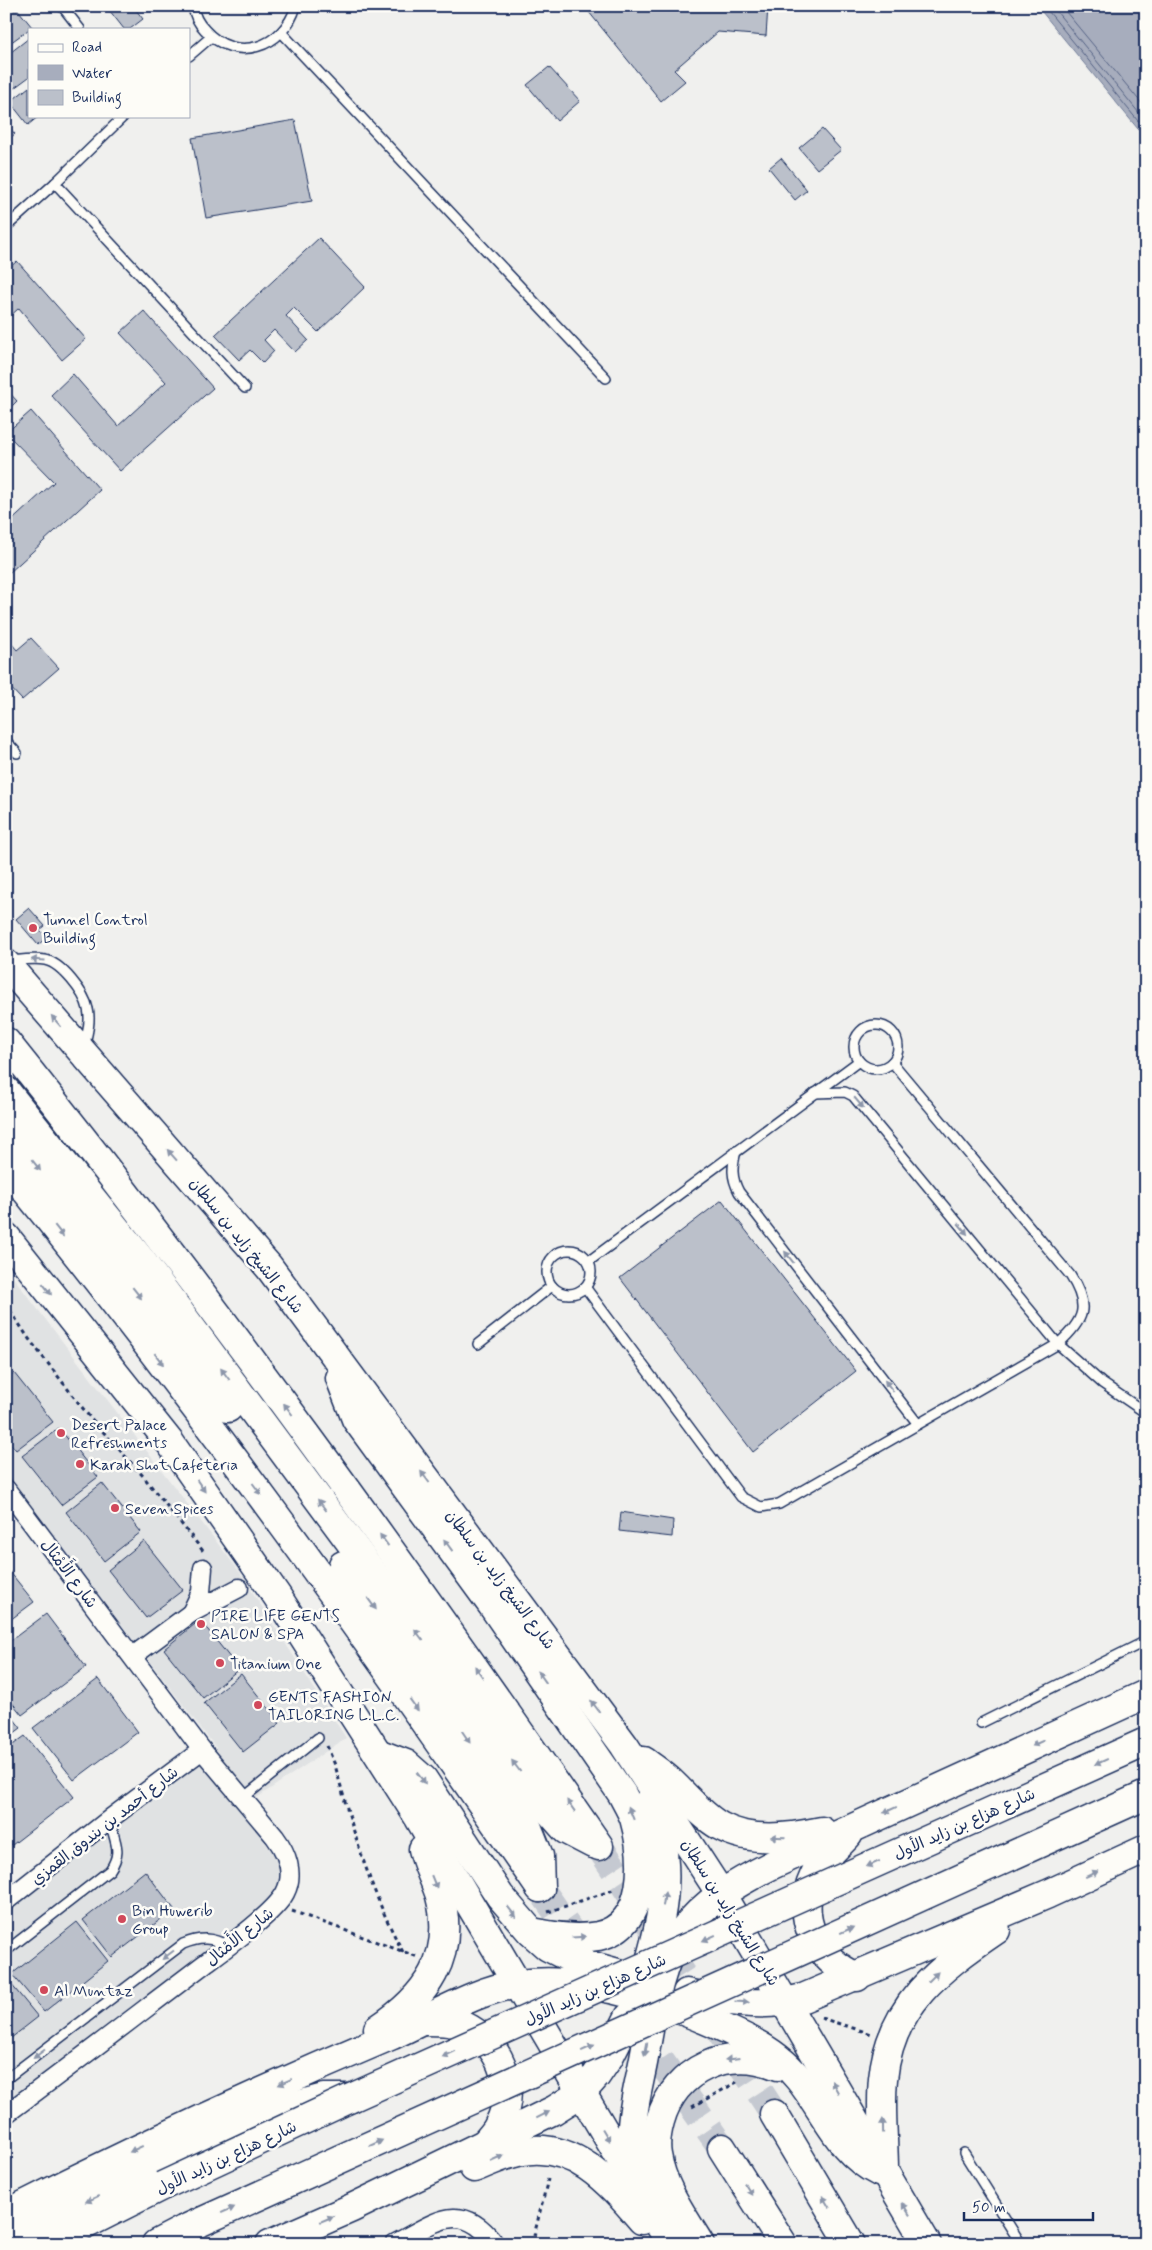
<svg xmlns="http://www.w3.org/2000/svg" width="1152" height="2250" font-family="Mynerve,'Playpen Sans Arabic',sans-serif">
<rect width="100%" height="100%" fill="#f0f0ee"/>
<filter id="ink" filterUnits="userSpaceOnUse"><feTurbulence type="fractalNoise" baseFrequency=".02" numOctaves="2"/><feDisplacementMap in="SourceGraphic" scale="10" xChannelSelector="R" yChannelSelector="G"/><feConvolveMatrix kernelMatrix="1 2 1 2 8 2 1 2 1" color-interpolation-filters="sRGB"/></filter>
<g filter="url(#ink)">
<!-- built -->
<polygon fill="#e0e2e3" points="6,1268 239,1571 346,1738 240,1809 276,1857 282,1876 280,1888 269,1902 6,2106 6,1906 51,1870 216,1748 6,1474"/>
<!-- water -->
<polygon fill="#a7adbd" stroke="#6f7b97" points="1037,6 1146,6 1146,123 1138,129"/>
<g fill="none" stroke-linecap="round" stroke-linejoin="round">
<!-- shore -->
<g stroke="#536184" stroke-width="1">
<polyline points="1044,6 1138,121 1146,120"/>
<polyline points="1052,6 1139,113 1146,113"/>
<polyline points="1061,6 1143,105 1146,106"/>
</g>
</g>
<!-- building -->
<g fill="#bbc0ca" stroke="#1b2f5e">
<polygon points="9,6 15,6 32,27 6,46 6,8"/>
<polygon points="106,6 133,6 143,19 130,29 124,29"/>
<polygon points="584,6 768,6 766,36 718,32 674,70 685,81 661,101"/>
<polygon points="29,38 29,77 6,94 6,56"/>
<polygon points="549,67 580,101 557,121 527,85"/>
<polygon points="29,87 29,116 39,116 28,125 10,102"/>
<polygon points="295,120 312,201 206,218 192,138"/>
<polygon points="6,124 15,134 6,141"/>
<polygon points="822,129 841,150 817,169 799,148"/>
<polygon points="781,158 807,190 795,200 769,168"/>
<polygon points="319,238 365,287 318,332 294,308 286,316 308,340 295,352 274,330 264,340 274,351 263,363 250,350 239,360 215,335"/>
<polygon points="17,261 86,339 62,360 19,308 6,320 6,271"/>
<polygon points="144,311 213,388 120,471 51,395 73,374 118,426 166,382 120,333"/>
<polygon points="6,389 17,401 6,412"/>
<polygon points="31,411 100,490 9,573 6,570 6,526 54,482 6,433"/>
<polygon points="6,637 17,650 31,638 59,668 22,700 6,683"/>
<polygon points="29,908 45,926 40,930 47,937 38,945 16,919"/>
<polygon points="722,1200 856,1371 753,1452 620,1278"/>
<polygon points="14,1373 53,1422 16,1450 6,1438 6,1379"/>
<polygon points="59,1428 98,1477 61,1505 22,1456"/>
<polygon points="102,1483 141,1532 104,1561 66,1512"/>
<polygon points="621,1512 673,1520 672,1537 619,1531"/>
<polygon points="144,1541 183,1590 146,1618 108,1570"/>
<polygon points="6,1567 34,1602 6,1623"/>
<polygon points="46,1614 86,1667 22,1715 6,1695 6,1644"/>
<polygon points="200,1620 239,1669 203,1698 164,1649"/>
<polygon points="241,1674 280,1723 243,1752 204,1703"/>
<polygon points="98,1679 138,1732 74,1780 33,1728"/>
<polygon points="6,1709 21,1728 6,1739"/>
<polygon points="25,1736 74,1797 12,1845 6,1838 6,1750"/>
<polygon points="145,1871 174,1909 112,1957 83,1920"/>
<polygon points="77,1922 108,1961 44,2012 12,1974"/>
<polygon points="6,1978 38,2017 6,2042"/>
</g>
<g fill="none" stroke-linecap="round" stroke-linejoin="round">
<!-- highway-tunnel -->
<g stroke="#c5c9d1" stroke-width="28" stroke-dasharray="28 14" stroke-linecap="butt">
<polyline points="599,1846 774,2114"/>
<polyline points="540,1888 586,1954"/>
<polyline points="636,2026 722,2148"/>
</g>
<!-- lane casing -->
<g stroke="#1b2f5e" stroke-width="12">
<g id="lane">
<polyline points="62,6 80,29"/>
<path d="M193 6C194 15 199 24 205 30 235 64 284 48 296 6"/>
<polyline points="282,33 606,378"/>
<polyline points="189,56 211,37"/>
<polyline points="55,183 245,388"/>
<polyline points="6,227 55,183 124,116"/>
<polyline points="6,741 17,753"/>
<path d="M10 961C21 960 34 958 45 960 61 963 85 993 88 1009 91 1021 87 1035 84 1048"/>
<circle cx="876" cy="1047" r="22"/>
<polyline points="815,1093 845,1092 853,1096 1058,1344 1102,1383 1146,1413"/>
<path d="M736 1151C732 1167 731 1177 739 1192L918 1424"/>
<circle cx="569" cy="1272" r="22"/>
<polyline points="589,1261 859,1061"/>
<path d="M585 1287 741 1497 761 1507 779 1504 1058 1344C1085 1320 1090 1306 1070 1275L892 1062"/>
<polyline points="478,1344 552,1286"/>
<polyline points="981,1723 1146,1641"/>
<polyline points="243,1798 318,1738"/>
<path d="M6 1951 110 1870C125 1848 111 1840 111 1818"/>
<path d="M6 2079 183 1944C200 1937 212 1937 228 1946"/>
<polyline points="964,2153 1021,2244"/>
</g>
</g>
<!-- street casing -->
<g stroke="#1b2f5e" stroke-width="21">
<g id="street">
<path d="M6 1489 202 1750 275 1837C287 1853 295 1874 285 1893 274 1914 223 1950 203 1965 137 2015 72 2065 6 2114"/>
<polyline points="191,1613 201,1592 203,1568"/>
<polyline points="133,1656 191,1613 239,1588"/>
<polyline points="6,1901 111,1818 202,1750"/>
<path d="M394 2244C435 2223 461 2198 495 2244"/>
</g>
</g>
<!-- primary casing -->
<g stroke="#1b2f5e" stroke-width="31">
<g id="primary">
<polyline points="6,964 269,1267 624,1745 721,1894 927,2244"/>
<polyline points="6,1237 171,1444 277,1596 419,1818 671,2244"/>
<path d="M340 1378 356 1419 492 1605 622 1794C626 1802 631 1810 634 1818 645 1857 649 1925 598 1936 577 1940 557 1937 537 1933"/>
<polyline points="380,1754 406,1764 423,1779 500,1896 531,1932 548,1947 578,1962 632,1977"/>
<path d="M644 1761C653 1768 663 1774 671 1782 687 1797 701 1815 720 1826 751 1843 788 1838 822 1831"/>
<path d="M848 1835C836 1848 821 1860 814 1876 794 1919 817 1959 857 1977"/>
<path d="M646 1975C665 1909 674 1866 650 1800"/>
<path d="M687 1993C725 2002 765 2008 803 1998L1048 1894 1146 1849"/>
<path d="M425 2021C441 2021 456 2021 470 2029 504 2049 517 2092 498 2126 495 2133 488 2139 484 2145"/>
<path d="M378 2029C426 1997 456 1957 440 1896 435 1880 427 1866 423 1849"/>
<path d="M474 2168C489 2162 503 2155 518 2152 573 2139 610 2183 642 2220"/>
<path d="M884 2171C884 2141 880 2109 883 2079 890 2005 940 1968 996 1930"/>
<path d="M643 2179C636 2163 632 2145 632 2127 633 2106 639 2084 643 2063 651 2023 657 1967 681 1933 704 1901 738 1882 772 1865L1146 1694"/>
<path d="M6 2214C132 2150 260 2091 390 2036 430 2019 476 1989 519 1984 594 1975 672 2003 739 2035 761 2045 784 2060 799 2079 825 2111 839 2153 879 2172"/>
<polyline points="6,2239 152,2171 298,2105 324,2098 351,2098"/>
<polyline points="47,2244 162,2186"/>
<polyline points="156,2244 183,2230"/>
<polyline points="270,2244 352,2208 554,2110 581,2093 596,2076 609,2057 629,2017"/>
<path d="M700 2244C683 2216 662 2187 657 2155 655 2144 657 2132 660 2121 675 2068 729 2045 778 2066"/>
</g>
</g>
<!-- highway casing -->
<g stroke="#1b2f5e" stroke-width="31">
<g id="highway">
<path d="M6 1042C215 1302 409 1572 599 1846"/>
<polyline points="6,1091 142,1261 551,1813 566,1830 593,1844"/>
<polyline points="6,1127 228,1408"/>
<path d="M6 1166C195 1398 370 1641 540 1888"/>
<polyline points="343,1565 433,1688 527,1826 539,1856 540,1888"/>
<polyline points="774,2114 851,2244"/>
<polyline points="722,2148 783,2244"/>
</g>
</g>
<!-- path -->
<g stroke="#1b2f5e" stroke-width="3" stroke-dasharray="4 4" stroke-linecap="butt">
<polyline points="6,1304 29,1339 88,1415 143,1476 203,1551"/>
<path d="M327 1746 335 1765C353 1831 370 1891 403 1952"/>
<polyline points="292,1911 418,1957"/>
<polyline points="548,1912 616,1889"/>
<polyline points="821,2018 872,2034"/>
<polyline points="692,2107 737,2082"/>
<polyline points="532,2244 548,2179"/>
</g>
<!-- lane -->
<use href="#lane" stroke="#fdfcf7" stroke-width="9"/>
<!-- street -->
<use href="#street" stroke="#fdfcf7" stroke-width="18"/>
<!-- primary -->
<use href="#primary" stroke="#fdfcf7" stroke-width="28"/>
<!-- highway -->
<use href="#highway" stroke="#fdfcf7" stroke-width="28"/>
<!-- primary-bridge casing -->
<g stroke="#1b2f5e" stroke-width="31" stroke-linecap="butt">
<g id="primary-bridge">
<polyline points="162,2186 351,2098 1146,1742"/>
<polyline points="183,2230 1146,1795"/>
</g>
</g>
<!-- primary-bridge -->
<use href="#primary-bridge" stroke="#fdfcf7" stroke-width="28"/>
</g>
<!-- one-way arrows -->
<defs><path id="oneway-solid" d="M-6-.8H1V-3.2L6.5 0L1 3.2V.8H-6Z" transform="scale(1.25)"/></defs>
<g fill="#8c96aa">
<use href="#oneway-solid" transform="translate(38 960) rotate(-177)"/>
<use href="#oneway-solid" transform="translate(56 1021) rotate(-131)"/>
<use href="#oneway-solid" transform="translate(859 1103) rotate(50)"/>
<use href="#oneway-solid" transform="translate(172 1155) rotate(-131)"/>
<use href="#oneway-solid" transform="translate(36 1165) rotate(52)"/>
<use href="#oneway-solid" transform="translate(963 1229) rotate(50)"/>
<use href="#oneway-solid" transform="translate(59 1231) rotate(52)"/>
<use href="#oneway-solid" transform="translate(789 1257) rotate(-128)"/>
<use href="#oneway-solid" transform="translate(47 1289) rotate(52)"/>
<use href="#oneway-solid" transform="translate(137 1293) rotate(52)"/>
<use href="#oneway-solid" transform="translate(159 1359) rotate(52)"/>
<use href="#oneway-solid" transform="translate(225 1374) rotate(-127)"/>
<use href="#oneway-solid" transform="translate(889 1386) rotate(-128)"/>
<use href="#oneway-solid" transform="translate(288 1409) rotate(-127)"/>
<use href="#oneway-solid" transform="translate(425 1477) rotate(-127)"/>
<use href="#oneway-solid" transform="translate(201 1486) rotate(55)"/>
<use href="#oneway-solid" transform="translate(257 1489) rotate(53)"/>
<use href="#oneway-solid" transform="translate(322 1505) rotate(-127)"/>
<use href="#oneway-solid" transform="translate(384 1540) rotate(-126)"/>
<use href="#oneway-solid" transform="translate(448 1545) rotate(-126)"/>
<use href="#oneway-solid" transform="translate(372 1604) rotate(54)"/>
<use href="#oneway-solid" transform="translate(419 1635) rotate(-127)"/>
<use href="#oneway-solid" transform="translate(479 1672) rotate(-125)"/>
<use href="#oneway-solid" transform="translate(542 1677) rotate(-125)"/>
<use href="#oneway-solid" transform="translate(414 1705) rotate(54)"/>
<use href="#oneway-solid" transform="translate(595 1706) rotate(-127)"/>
<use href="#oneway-solid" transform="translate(466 1737) rotate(56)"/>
<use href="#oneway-solid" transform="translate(1038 1743) rotate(156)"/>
<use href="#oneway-solid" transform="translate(1101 1762) rotate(156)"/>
<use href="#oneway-solid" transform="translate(516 1766) rotate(-127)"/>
<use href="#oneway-solid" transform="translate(421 1778) rotate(52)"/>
<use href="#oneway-solid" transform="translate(571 1806) rotate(-125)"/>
<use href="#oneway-solid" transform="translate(890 1810) rotate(156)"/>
<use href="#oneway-solid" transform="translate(631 1813) rotate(-112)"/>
<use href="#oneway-solid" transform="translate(778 1837) rotate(-179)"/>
<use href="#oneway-solid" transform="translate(873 1864) rotate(156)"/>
<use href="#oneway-solid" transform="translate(1092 1874) rotate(-25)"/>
<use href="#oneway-solid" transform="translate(434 1882) rotate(68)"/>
<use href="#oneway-solid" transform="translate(664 1899) rotate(-82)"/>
<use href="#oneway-solid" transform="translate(512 1912) rotate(52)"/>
<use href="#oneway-solid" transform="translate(847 1930) rotate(-24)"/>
<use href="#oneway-solid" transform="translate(579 1937) rotate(-3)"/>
<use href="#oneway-solid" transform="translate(709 1938) rotate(156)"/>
<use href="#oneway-solid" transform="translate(168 1955) rotate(143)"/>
<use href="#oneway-solid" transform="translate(933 1977) rotate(-45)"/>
<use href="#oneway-solid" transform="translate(742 2002) rotate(4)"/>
<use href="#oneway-solid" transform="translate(588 2048) rotate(-24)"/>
<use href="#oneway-solid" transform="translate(646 2049) rotate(101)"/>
<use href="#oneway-solid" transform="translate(39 2054) rotate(143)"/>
<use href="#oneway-solid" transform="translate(449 2054) rotate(156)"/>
<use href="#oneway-solid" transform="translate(732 2059) rotate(173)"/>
<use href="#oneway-solid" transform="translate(285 2082) rotate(156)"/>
<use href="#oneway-solid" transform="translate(835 2087) rotate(-119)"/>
<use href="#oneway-solid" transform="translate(543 2115) rotate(-27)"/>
<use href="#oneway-solid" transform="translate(883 2126) rotate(-91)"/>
<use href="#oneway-solid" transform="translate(606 2135) rotate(59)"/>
<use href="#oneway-solid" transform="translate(376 2143) rotate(-24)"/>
<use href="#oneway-solid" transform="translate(136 2149) rotate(155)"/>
<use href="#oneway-solid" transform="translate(497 2158) rotate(-24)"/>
<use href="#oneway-solid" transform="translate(748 2189) rotate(58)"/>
<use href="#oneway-solid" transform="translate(92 2199) rotate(155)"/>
<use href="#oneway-solid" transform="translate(826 2202) rotate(-121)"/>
<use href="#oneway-solid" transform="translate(906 2209) rotate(-122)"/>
<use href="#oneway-solid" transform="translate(228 2210) rotate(-24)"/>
<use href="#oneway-solid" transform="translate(327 2219) rotate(-23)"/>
</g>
</g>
<!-- markers -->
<g fill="#d1495b" stroke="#fdfcf7" stroke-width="2">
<circle cx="33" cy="928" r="5"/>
<circle cx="61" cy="1433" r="5"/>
<circle cx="80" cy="1464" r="5"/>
<circle cx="115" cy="1508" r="5"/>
<circle cx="201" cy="1624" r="5"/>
<circle cx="220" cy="1663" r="5"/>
<circle cx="258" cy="1705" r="5"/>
<circle cx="122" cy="1919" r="5"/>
<circle cx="44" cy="1990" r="5"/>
</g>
<g text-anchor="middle" stroke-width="5" stroke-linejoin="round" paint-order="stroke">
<!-- poi labels -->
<g font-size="16" fill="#1b2f5e" stroke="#fdfcf7" text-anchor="start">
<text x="43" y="925">Tunnel Control<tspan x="43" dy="18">Building</tspan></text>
<text x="71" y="1430">Desert Palace<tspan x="71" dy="18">Refreshments</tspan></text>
<text x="90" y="1470">Karak Shot Cafeteria</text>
<text x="125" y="1514">Seven Spices</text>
<text x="211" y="1621">PIRE LIFE GENTS<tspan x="211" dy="18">SALON &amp; SPA</tspan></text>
<text x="230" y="1669">Titanium One</text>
<text x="268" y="1702">GENTS FASHION<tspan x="268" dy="18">TAILORING L.L.C.</tspan></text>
<text x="132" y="1916">Bin Huwerib<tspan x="132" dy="18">Group</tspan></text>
<text x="54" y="1996">Al Muntaz</text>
</g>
<!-- street labels -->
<g font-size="16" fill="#1b2f5e" stroke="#fdfcf7">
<text transform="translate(247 1245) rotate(51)" y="6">شارع الشيخ زايد بن سلطان</text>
<text transform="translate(70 1573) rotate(53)" y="6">شارع الأَمْثال</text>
<text transform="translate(501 1579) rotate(53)" y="6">شارع الشيخ زايد بن سلطان</text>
<text transform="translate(964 1823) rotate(-24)" y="6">شارع هزاع بن زايد الأول</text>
<text transform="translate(104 1825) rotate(-38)" y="6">شارع أحمد بن بندوق القمزي</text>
<text transform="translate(731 1912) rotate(58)" y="6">شارع الشيخ زايد بن سلطان</text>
<text transform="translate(239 1936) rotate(-39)" y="6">شارع الأَمْثال</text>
<text transform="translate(595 1989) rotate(-24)" y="6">شارع هزاع بن زايد الأول</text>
<text transform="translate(226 2157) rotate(-25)" y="6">شارع هزاع بن زايد الأول</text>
</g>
</g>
<!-- margin -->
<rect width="1152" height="2250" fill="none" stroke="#fdfcf7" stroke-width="25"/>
<rect x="12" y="12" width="1127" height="2225" fill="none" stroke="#1b2f5e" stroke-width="2" filter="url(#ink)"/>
<!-- legend -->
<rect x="28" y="28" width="162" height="90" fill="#fdfcf7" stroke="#a3aaba"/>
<rect x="38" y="44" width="25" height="8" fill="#fdfcf7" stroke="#a3aaba"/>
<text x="72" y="52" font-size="15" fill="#1b2f5e">Road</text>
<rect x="38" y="65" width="25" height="15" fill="#a7adbd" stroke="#a3aaba"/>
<text x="72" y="78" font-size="15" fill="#1b2f5e">Water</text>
<rect x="38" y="90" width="25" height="15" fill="#bbc0ca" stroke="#a3aaba"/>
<text x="72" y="102" font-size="15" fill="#1b2f5e">Building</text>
<!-- scale -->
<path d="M964 2212v8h129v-8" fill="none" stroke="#1b2f5e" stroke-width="2.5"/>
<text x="972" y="2212" font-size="15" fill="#1b2f5e" stroke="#fdfcf7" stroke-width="4" paint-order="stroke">50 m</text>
</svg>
